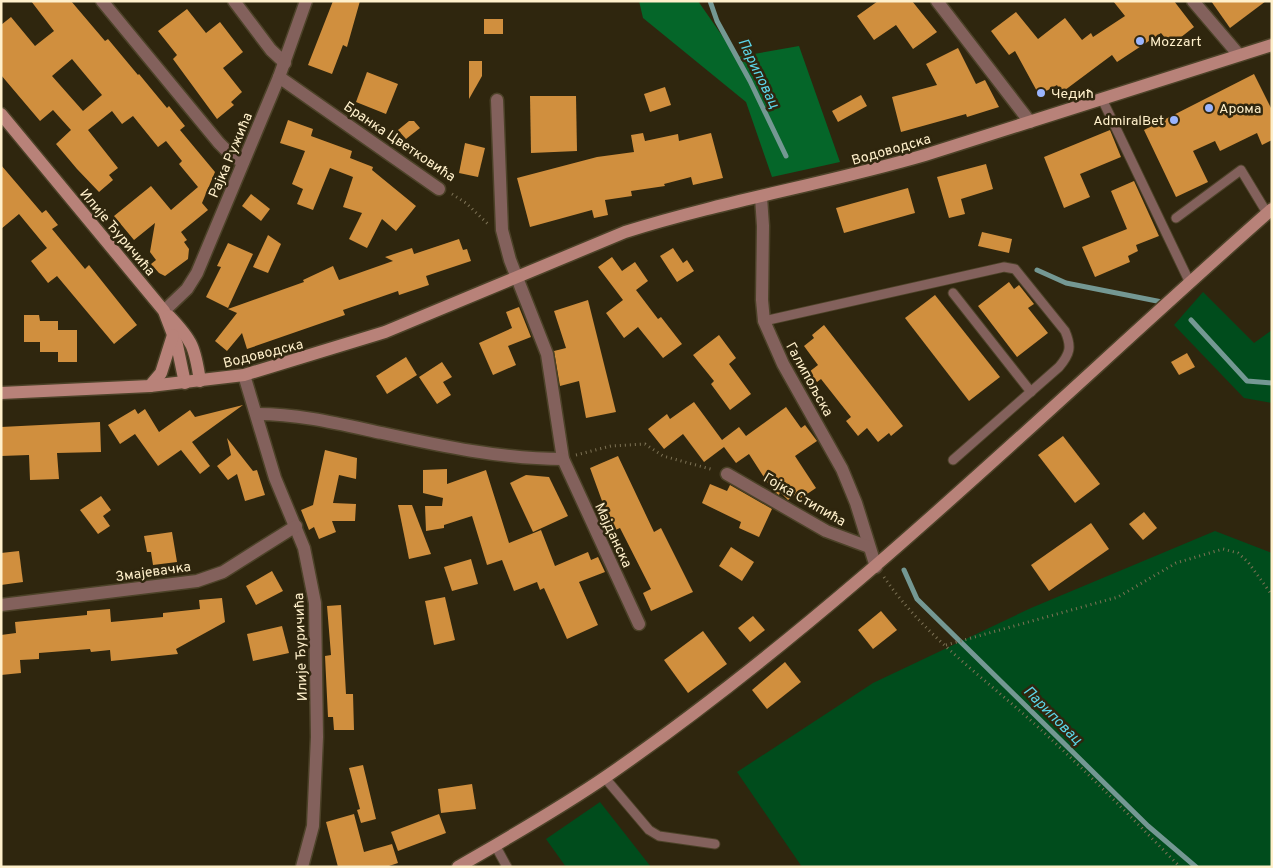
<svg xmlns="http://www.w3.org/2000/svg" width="1273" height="868" font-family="Overpass,sans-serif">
<rect width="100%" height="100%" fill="#2f260e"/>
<!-- green -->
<g fill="#004c1c">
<polygon points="1203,292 1254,343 1272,330 1272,403 1244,398 1174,325"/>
<polygon points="1215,531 1272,553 1272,867 802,867 737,772 873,683 1031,608"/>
<polygon points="600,802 651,867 566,867 546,839"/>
</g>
<!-- forest -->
<polygon fill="#056629" points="639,1 698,1 737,57 799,46 840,162 772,177 746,102 643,18"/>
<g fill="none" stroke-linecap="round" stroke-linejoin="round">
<!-- stream -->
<g stroke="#749893" stroke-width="5">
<polyline points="710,1 717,21 750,81 786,156"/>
<polyline points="1037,270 1066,283 1162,302"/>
<polyline points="1191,320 1247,381 1272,383"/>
<polyline points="904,570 917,599 1148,826 1196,867"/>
</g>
</g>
<!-- building -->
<g fill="#d08f3e" fill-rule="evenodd">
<path d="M31 1H71L105 41 108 39 138 75 139 74 167 108 169 106 185 126 180 130 215 172 202 203 208 210 181 232 187 240 184 242 189 249 188 259 165 276 159 273 151 264 156 260 150 252 155 223 134 240 114 216 151 186 171 210 198 187 179 164 182 161 166 141 158 147 133 116 122 124 112 111 88 130 118 168 109 175 113 180 99 192 77 169 56 144 71 130 53 110 40 121 1 75V25L11 17 35 46 54 31ZM72 59 102 95 83 111 52 76Z"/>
<polygon points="333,1 360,1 347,47 343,45 332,74 308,65"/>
<polygon points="878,1 912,1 937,32 913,49 896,25 874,40 857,16"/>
<polygon points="1113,1 1174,1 1194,27 1171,45 1161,33 1117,62 1112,55 1061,93 1057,85 1039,95 1015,51 1009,55 991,31 1016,12 1038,39 1065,18 1082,40 1091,33 1093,37 1125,16"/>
<polygon points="1211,1 1266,1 1230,28"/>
<polygon points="187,9 206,33 220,22 243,52 223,68 242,92 231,102 234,105 217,119 173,59 177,55 158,31"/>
<rect x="484" y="19" width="19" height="15"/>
<polygon points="958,48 976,84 985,80 999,107 967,117 966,114 901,132 892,97 937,85 926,64"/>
<polygon points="469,61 482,61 482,76 469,99"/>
<polygon points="367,72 398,84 386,114 356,102"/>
<polygon points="1254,74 1272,110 1272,140 1262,145 1257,133 1220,151 1215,141 1193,151 1208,182 1176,197 1144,130"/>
<polygon points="665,87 671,105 650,112 644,94"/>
<polygon points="861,95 867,106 838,122 832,111"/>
<polygon points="530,96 576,96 577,151 531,153"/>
<polygon points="288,120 313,129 311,136 352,151 350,158 373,167 372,170 416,206 396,231 382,219 367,248 349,239 362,213 343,207 353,177 330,168 313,210 297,204 303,189 292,184 305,151 280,143"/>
<polygon points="409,121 414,121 420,128 406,139 398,130"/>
<polygon points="1110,130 1121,157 1080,174 1090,197 1064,208 1044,157"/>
<polygon points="643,133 645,141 678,134 679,141 711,133 723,178 693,185 691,177 664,184 665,186 631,191 632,196 605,200 608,215 594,218 592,210 530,227 517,178 597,157 634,152 631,135"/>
<polygon points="465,143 485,148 478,177 459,173"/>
<polygon points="986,164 993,189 961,199 965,214 949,218 937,177"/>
<polygon points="1,165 42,213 46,210 58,225 52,229 85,269 89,265 137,325 114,344 57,276 48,283 31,261 47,248 19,214 1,229"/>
<polygon points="1134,181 1159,236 1136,245 1138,251 1128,256 1130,262 1095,277 1082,247 1127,229 1111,191"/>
<polygon points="908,188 915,213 844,233 836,208"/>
<polygon points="251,194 270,209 261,221 242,206"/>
<polygon points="982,232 1012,239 1009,253 978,246"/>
<polygon points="268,235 281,244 268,273 253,267"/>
<polygon points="459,239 463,250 467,249 471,261 426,276 429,285 399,295 398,291 343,310 345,315 247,349 242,333 227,351 215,341 237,313 228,309 304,282 303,280 333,266 339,280 393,261 385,257 412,248 414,254"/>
<polygon points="228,243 253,254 228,308 206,297 221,267 217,266"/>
<polygon points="673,248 683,263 687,260 694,271 677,282 660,256"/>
<polygon points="612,257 622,271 635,262 648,281 636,290 658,319 661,317 682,344 663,358 638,327 624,338 606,313 623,300 598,267"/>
<polygon points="1009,282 1014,289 1019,285 1034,304 1028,308 1048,333 1017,357 978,306"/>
<polygon points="935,295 1000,377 969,401 905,318"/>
<polygon points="588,300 616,412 586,418 579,381 560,386 554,351 566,348 554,311"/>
<polygon points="519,307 531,337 508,346 516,365 493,375 479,343 512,328 506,312"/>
<polygon points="24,315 39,315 40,321 58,321 58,330 77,330 77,362 58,362 58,352 40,352 40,342 24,342"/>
<polygon points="824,325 903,426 891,436 889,433 878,442 867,428 858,436 846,421 851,417 821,379 817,382 809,372 818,365 804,346 814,338 812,335"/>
<polygon points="719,335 736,358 729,364 751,394 730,410 711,384 714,381 693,355"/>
<polygon points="1187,353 1195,367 1179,375 1171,362"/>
<polygon points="406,357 417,375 387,394 376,376"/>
<polygon points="442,362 452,377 443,382 451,395 437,404 419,377"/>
<polygon points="694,402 722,440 739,427 746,436 786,407 801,428 805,425 817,441 795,456 816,488 798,500 795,495 788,500 780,492 779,495 773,491 749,454 736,463 724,447 704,462 683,434 664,449 648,429 667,414 670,419"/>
<polygon points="243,405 192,442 210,466 200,474 181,450 158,466 135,434 120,444 108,425 135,409 138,414 145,409 159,432 190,410 195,417"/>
<polygon points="100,422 101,452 57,453 59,479 30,480 29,455 1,456 1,427"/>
<polygon points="1063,436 1100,484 1075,503 1038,455"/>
<polygon points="227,438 253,471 257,470 265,495 245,501 237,474 228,480 217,466 231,455"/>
<polygon points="325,450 357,458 356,479 339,475 333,503 356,504 355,521 332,521 336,532 319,539 314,527 309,530 301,510 313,505"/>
<polygon points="618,456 654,532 661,528 693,592 651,611 643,593 651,589 620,528 613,531 590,468"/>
<polygon points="447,469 447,484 486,470 509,543 541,530 555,566 588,552 591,560 598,557 605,572 579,582 598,625 567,639 544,588 540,590 537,582 514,591 502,560 487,565 472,516 444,525 444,528 426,531 425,506 442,506 443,498 423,493 423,470"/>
<polygon points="526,475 549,477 568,516 533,532 510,483"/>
<polygon points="710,484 727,491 730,485 772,509 759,537 739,528 741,522 702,503"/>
<polygon points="101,496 111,510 103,516 110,526 98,534 80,510"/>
<polygon points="398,505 412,505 431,554 409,559"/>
<polygon points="1144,512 1157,528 1143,540 1129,524"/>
<polygon points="1091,523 1109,549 1049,591 1031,565"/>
<polygon points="172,532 177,562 153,565 151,552 147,552 144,536"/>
<polygon points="731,547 754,562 742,581 719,566"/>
<polygon points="19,551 23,582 1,585 1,553"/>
<polygon points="471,559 478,584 452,591 444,567"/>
<polygon points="272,571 283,591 256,605 246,586"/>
<polygon points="445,597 455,640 434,645 425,601"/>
<polygon points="222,598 225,622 176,649 178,654 111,661 110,650 91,652 90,649 39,653 39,659 20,660 21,673 1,675 1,635 16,633 15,622 87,615 87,611 110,609 111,622 163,617 163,613 200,609 199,600"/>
<polygon points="341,605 346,694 353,694 354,730 334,730 333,717 328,717 325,656 331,655 327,606"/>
<polygon points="881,611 897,630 873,649 858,630"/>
<polygon points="753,616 765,630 750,642 738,628"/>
<polygon points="282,626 289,653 253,661 247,634"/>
<polygon points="703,631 727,664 688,693 664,660"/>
<polygon points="785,662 801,682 767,709 752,690"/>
<polygon points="363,765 376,819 361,823 357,810 360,809 349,768"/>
<polygon points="472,784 476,809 441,813 438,789"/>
<polygon points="354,814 364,852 392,844 398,863 386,867 338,867 326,822"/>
<polygon points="439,814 446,833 398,851 391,832"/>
</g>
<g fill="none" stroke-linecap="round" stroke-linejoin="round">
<!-- lane casing -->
<g stroke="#4c4228" stroke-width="11">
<g id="lane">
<polyline points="1102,99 1190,283"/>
<polyline points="1176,218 1241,170 1267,213"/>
<polyline points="953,293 1031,392"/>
<path d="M764 321 1004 267 1015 269 1065 331C1072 347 1070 354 1059 367L953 460"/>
<polyline points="605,778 649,830 659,836 715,844"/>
<polyline points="495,845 507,867"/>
</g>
</g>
<!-- street casing -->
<g stroke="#4c4228" stroke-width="15">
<g id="street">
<polyline points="102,1 219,143 232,156 243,162"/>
<polyline points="234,1 271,50 285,63"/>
<polyline points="937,1 1030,122"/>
<polyline points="1193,1 1239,55"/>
<polyline points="279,77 439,189"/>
<polyline points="497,100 502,230 510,260 547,354 563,459 639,624"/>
<polyline points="761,197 763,226 762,300 764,321 783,364 842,469 856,503 876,567"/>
<polyline points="164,311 187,289 197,273 279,77 306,1"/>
<polyline points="244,375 275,478 304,548 315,603 317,737 313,826 302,867"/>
<path d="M257 414C300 414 340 424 382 433 441 446 502 459 563 459"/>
<polyline points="727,474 826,531 869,547"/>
<polyline points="1,605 197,581 223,572 296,526"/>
</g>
</g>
<!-- secondary casing -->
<g stroke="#4c4228" stroke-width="15">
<g id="secondary">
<polyline points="1,114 164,311 177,345 185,383"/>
<path d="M169 316C193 341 195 348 200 381"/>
<polyline points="150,386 161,373 173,335"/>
<path d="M1 393 150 386 244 375 385 332 625 232C723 201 826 184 925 155L1272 45"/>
<path d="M458 867C508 838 559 809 607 776 847 610 1053 402 1272 209"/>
</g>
</g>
<!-- path -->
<g stroke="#7e7356" stroke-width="3" stroke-dasharray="1 4" stroke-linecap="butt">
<polyline points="452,194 466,203 489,225"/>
<polyline points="576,455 611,446 645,444 663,456 714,470"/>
<path d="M884 577C924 636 987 680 1039 728 1088 773 1134 820 1180 867"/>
<polyline points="946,645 1118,597 1176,563 1223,549 1238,553 1248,562 1272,595"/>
</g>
<!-- lane -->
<use href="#lane" stroke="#83615c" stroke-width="9"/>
<!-- street -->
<use href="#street" stroke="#83615c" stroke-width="12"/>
<!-- secondary -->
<use href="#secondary" stroke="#b88279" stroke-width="12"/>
</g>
<!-- markers -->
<g fill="#9bb5fd" stroke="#2f260e" stroke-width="2">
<circle cx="1140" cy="41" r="5"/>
<circle cx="1041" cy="93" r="5"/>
<circle cx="1209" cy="108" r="5"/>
<circle cx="1174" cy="120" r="5"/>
</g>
<g text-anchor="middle" stroke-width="5" stroke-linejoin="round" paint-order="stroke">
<!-- poi labels -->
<g font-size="14" fill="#fff0cb" stroke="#2f260e" text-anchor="start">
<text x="1150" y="46">Mozzart</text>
<text x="1051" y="98">Чедић</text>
<text x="1219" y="113">Арома</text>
<text x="1164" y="125" text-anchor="end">AdmiralBet</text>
</g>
<!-- street labels -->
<g font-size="14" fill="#fff0cb" stroke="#2f260e">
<text transform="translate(400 141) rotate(34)" y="5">Бранка Цветковића</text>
<text transform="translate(891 149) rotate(-16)" y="5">Водоводска</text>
<text transform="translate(230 155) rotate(-67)" y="5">Рајка Ружића</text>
<text transform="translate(118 232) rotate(50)" y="5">Илије Ђуричића</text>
<text transform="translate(263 353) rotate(-14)" y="5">Водоводска</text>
<text transform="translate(810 379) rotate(61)" y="5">Галипољска</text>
<text transform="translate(805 499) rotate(30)" y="5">Гојка Стипића</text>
<text transform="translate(614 535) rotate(65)" y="5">Мајданска</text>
<text transform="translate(153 571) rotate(-8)" y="5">Змајевачка</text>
<text transform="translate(300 647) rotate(-92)" y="5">Илије Ђуричића</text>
</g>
<!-- water labels -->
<g font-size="15" font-style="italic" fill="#5cd6e9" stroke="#2f260e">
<text transform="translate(759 73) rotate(64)" y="5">Париповац</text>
<text transform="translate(1053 715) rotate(45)" y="5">Париповац</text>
</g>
</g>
<!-- border -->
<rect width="1273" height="868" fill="none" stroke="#fff0cb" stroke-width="5"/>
</svg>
